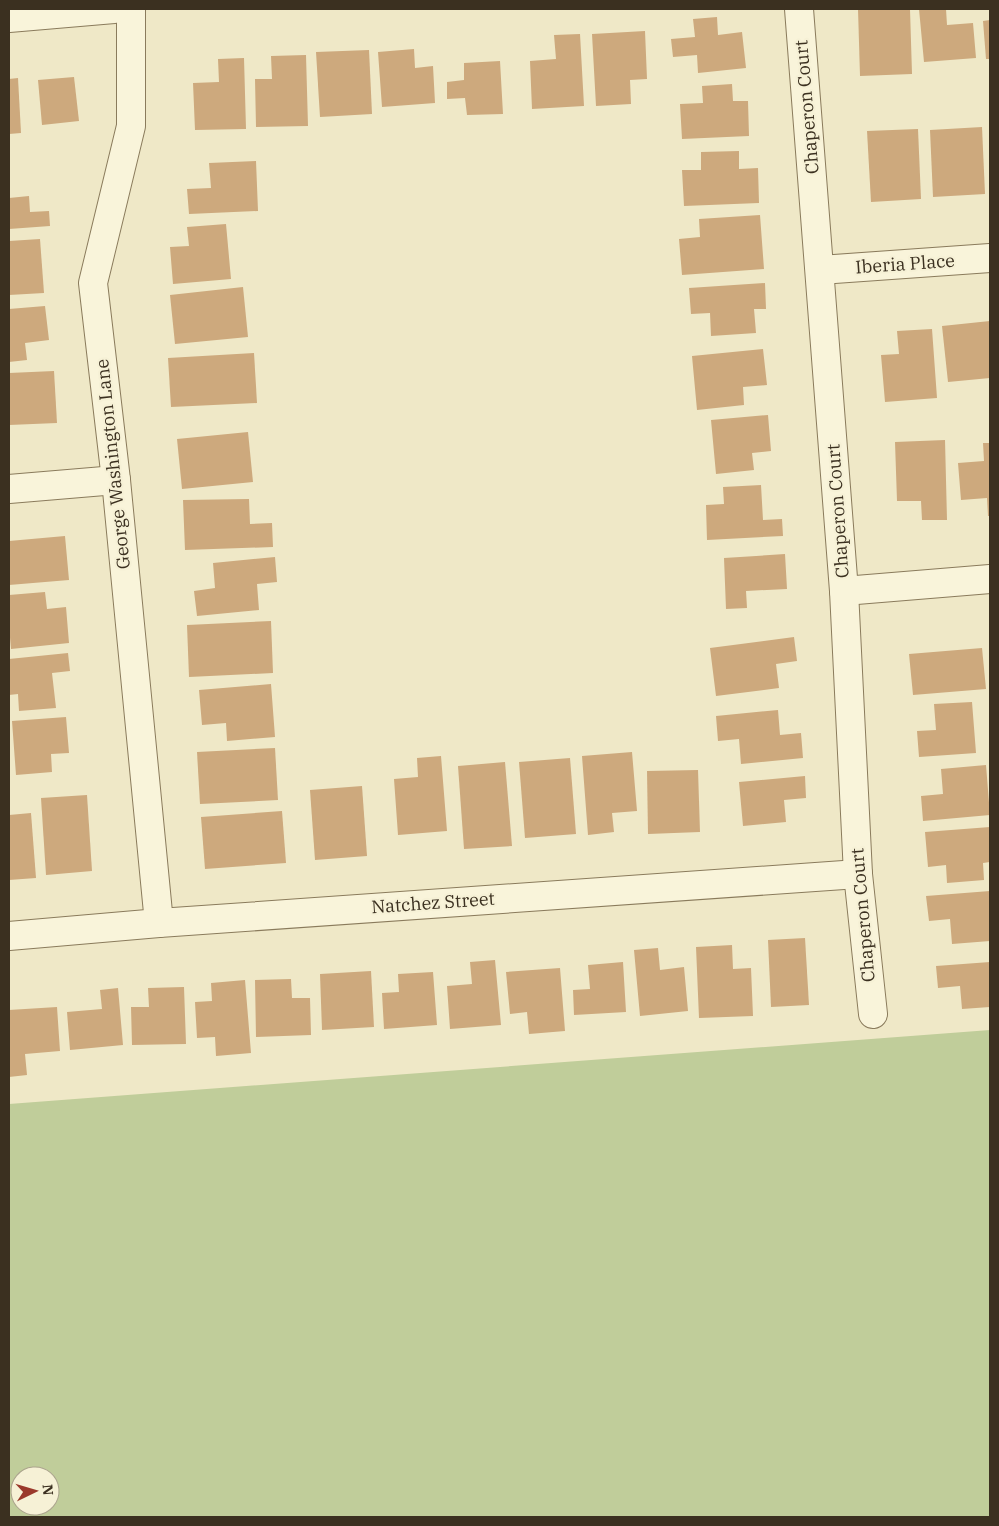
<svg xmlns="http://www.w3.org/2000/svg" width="999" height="1526" font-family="'IBM Plex Serif',serif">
<rect width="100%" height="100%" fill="#efe8c7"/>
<!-- green -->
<path fill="#c0cd9a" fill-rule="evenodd" d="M990 1030V1517H9V1104ZM20 1476H50V1506H20Z"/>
<!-- building -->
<g fill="#cda97d">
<polygon points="858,9 910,9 912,74 860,76"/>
<polygon points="919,9 946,9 947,25 973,23 976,58 924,62"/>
<polygon points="717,17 718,35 742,32 746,68 698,73 697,55 673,57 671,39 695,37 693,19"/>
<polygon points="990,20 990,59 986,59 983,21"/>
<polygon points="645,31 647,79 630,80 631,104 596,106 592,34"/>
<polygon points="580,34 584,106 532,109 530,61 556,59 554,35"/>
<polygon points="414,49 415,68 433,66 435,103 382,107 378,52"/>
<polygon points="369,50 372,114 320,117 316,52"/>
<polygon points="306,55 308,126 256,127 255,79 272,79 271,56"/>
<polygon points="244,58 246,129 195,130 193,83 219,82 218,59"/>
<polygon points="500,61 503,114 467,115 465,98 447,99 447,82 464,80 464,63"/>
<polygon points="74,77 79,121 42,125 38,80"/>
<polygon points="18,78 21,133 9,134 9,79"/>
<polygon points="732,84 733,101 748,101 749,136 682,139 680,104 703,103 702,86"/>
<polygon points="982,127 985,194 933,197 930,130"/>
<polygon points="918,129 921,199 871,202 867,131"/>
<polygon points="739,151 739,169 758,168 759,203 684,206 682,170 701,170 701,152"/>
<polygon points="256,161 258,211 189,214 187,189 211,188 209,163"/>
<polygon points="29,196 30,212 49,211 50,226 9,229 9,198"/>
<polygon points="760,215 764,269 682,275 679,239 700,237 699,219"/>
<polygon points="226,224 231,279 173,284 170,247 189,246 187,227"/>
<polygon points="40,239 44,293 9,295 9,241"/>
<polygon points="765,283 766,309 754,309 756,333 711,336 710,313 691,314 689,288"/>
<polygon points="243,287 248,337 175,344 170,295"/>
<polygon points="45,306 49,340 25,343 27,360 9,362 9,309"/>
<polygon points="990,321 990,378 948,382 942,326"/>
<polygon points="932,329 937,398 885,402 881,355 899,354 897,331"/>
<polygon points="763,349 767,385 743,387 744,405 697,410 692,356"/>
<polygon points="254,353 257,403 171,407 168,358"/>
<polygon points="54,371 57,423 9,425 9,373"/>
<polygon points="768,415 771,451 752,453 754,470 716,474 711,420"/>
<polygon points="248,432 253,482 182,489 177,439"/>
<polygon points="945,440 947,520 922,520 921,501 897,501 895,442"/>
<polygon points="983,443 990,443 990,516 988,516 987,498 961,500 958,463 984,461"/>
<polygon points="761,485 763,520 782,519 783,536 707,540 706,505 724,504 723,487"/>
<polygon points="249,499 250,524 272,523 273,547 185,550 183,500"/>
<polygon points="65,536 69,580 9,585 9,541"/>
<polygon points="785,554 787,589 746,591 747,608 726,609 724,558"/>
<polygon points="275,557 277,582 257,584 259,610 197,616 194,591 215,588 213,563"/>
<polygon points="45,592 47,609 66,607 69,643 11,649 9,626 9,595"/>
<polygon points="271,621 273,673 189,677 187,625"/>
<polygon points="794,637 797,661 776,664 779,688 716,696 710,648"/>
<polygon points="982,648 986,689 913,695 909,654"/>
<polygon points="68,653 70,671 52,673 56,708 19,711 18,694 9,695 9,659"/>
<polygon points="271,684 275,737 227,741 226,723 202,725 199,690"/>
<polygon points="972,702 976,753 919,757 917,731 936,730 934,704"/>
<polygon points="778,710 780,735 801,733 803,758 741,764 739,739 718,741 716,716"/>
<polygon points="66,717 69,753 51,754 52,772 16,775 12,721"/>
<polygon points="275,748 278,800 200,804 197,752"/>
<polygon points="632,752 637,811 612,813 614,832 588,835 582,756"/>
<polygon points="441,756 447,831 398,835 394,779 418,777 417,758"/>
<polygon points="570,758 576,834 525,838 519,762"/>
<polygon points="505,762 512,846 464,849 458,766"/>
<polygon points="986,765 990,815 923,821 921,796 943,794 941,769"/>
<polygon points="698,770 700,832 648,834 647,771"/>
<polygon points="805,776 806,798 784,800 786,822 743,826 739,782"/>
<polygon points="362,786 367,856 315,860 310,790"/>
<polygon points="87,795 92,871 46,875 41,798"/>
<polygon points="282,811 286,863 205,869 201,817"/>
<polygon points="31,813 36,878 9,880 9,815"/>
<polygon points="990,827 990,862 983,863 984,880 947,883 946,865 928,867 925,832"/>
<polygon points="990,891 990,941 952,944 950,919 929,921 926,896"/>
<polygon points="805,938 809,1005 771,1007 768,940"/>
<polygon points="732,945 733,969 751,968 753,1016 699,1018 696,947"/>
<polygon points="658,948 660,970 684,967 688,1011 640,1016 634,950"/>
<polygon points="495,960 501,1025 450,1029 447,986 472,984 470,962"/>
<polygon points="623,962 626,1012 574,1015 573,990 590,989 588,965"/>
<polygon points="990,962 990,1007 962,1009 960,986 938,988 936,966"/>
<polygon points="560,968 565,1031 529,1034 527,1012 510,1014 506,972"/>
<polygon points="371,971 374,1027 322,1030 320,974"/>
<polygon points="433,972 437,1025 384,1029 382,993 399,992 398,974"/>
<polygon points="291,979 292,998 310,998 311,1035 256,1037 255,980"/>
<polygon points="245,980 251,1053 216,1056 215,1037 197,1038 195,1002 212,1001 211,983"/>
<polygon points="184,987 186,1044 132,1045 131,1007 149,1007 148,988"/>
<polygon points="118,988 123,1045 70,1050 67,1012 102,1009 100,990"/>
<polygon points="57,1007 60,1051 25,1054 27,1075 9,1077 9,1010"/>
</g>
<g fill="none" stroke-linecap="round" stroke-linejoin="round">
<!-- street casing -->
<g stroke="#8a7b5c" stroke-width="30">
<g id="street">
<polyline points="131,9 131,126 93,283 116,480 159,923"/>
<polyline points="799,9 844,591 858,874 873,1014"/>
<polyline points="9,18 114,9"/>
<polyline points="820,270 990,258"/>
<polyline points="9,489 116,480"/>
<polyline points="844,591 990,579"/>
<polyline points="9,936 159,923 858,874"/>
</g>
</g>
<!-- street -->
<use href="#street" stroke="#f9f4da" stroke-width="28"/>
</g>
<g text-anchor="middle" stroke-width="4.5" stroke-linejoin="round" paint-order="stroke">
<!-- street labels -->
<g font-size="18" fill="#3b3020" stroke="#f6f1d6">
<text transform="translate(807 107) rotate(-95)" y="6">Chaperon Court</text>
<text transform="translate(905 264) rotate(-4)" y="6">Iberia Place</text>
<text transform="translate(113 464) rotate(-96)" y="6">George Washington Lane</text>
<text transform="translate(838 511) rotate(-94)" y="6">Chaperon Court</text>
<text transform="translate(433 903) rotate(-4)" y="6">Natchez Street</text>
<text transform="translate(863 915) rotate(-95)" y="6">Chaperon Court</text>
</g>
</g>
<!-- border -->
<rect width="999" height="1526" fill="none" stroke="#3b3020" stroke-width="20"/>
<!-- north arrow -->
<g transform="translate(35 1491) rotate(85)"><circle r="24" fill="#f6f1d6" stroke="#aba48d"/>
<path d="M0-4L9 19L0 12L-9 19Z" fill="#9a392b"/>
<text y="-8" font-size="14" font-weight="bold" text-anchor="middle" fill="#3b3020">N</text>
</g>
</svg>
